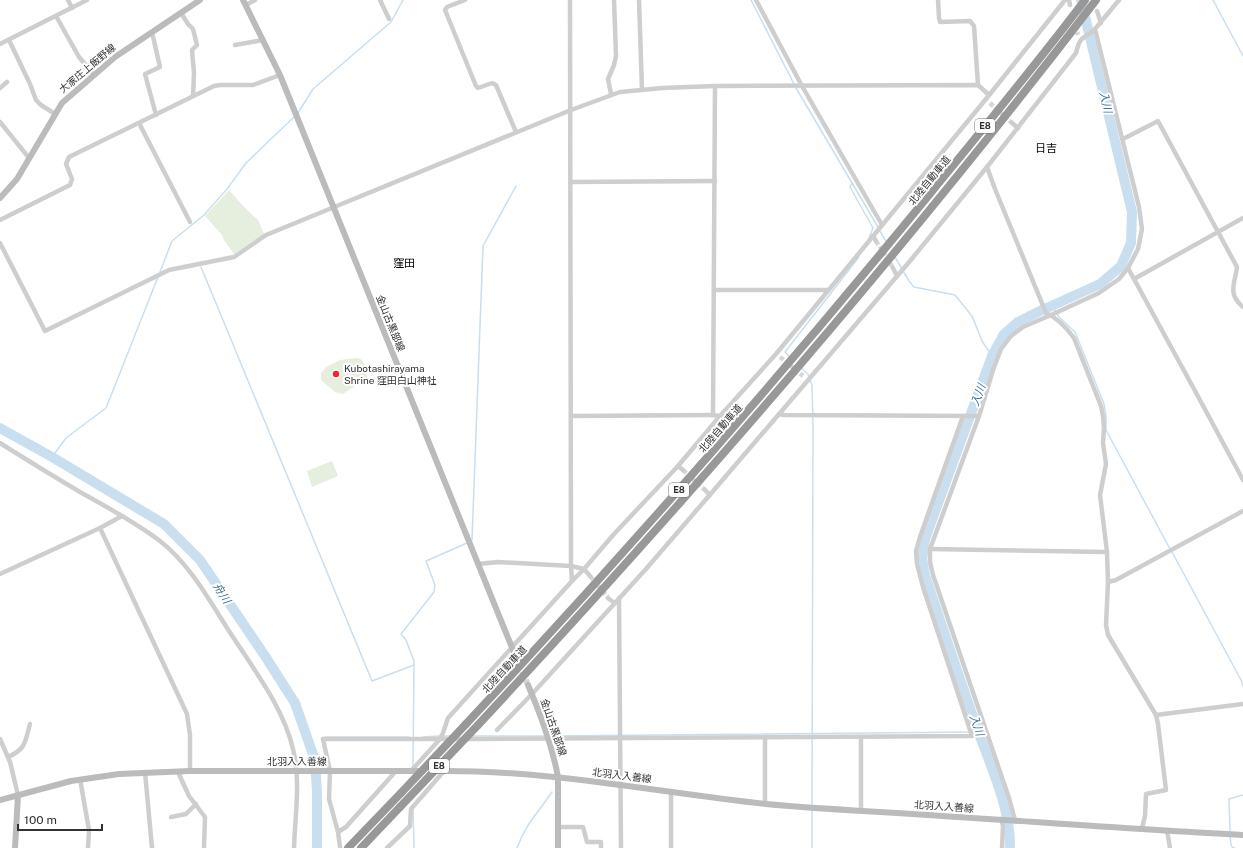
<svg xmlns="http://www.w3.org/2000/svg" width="1243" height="848" font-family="'Public Sans','Noto Sans JP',sans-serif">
<rect width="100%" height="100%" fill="#fff"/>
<!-- green -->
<g fill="#e6eede">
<polygon points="229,190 245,208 258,220 264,234 234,254 224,240 222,235 205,216"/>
<path d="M357 358 361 359C367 367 368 368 367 378L343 394 335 392 321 380V373L326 367 340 360Z"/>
<polygon points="332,461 338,476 312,487 307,471"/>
</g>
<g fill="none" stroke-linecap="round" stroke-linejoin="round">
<!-- stream -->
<g stroke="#c9dfef" stroke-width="1.5">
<polyline points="751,0 794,84"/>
<polyline points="1213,0 1243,56"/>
<polyline points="796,88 878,227"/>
<polyline points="298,113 313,89 391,22 403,0"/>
<polyline points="852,183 850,187 873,228 869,238"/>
<polyline points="880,231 887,243"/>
<polyline points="895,257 909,281 914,287 955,295 972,316 982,341 992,356"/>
<polyline points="201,267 372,681 414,665"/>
<polyline points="160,272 172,241 204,215 227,189 246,163 294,117"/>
<polyline points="1052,305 1059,317 1075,332 1104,404 1106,416 1106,430 1170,549"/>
<polyline points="790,357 785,352 859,257"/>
<polyline points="801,368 808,374 809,377"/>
<polyline points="810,380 812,385 813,425 812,806"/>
<polyline points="52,457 66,438 106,408 158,277"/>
<polyline points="470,541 472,540 483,246 516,186"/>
<polyline points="1172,552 1241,680 1243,686"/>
<polyline points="443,736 451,736"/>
<polyline points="473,736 545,736"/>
<polyline points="549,736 978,732"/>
<polyline points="325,737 409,737"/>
<polyline points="423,737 439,736"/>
<polyline points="413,766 414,661 406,640 401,634 434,592 435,585 426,561 467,543"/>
<polyline points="413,808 414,848"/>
<polyline points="812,810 812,848"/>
<polyline points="1230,832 1229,799 1243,795"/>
<polyline points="1230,836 1231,845 1233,848 1235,848"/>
<path d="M517 848C526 823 538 813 552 792"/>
</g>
<!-- river -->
<g stroke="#c9dfef" stroke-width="10">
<polyline points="0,428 52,457 164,524 200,560 265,656 295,703 315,760 317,792 317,848"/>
<path d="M1010 848C1011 809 990 765 977 728 959 677 942 626 925 575L922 559 925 539 992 356 1004 334 1018 322 1038 312 1100 284 1121 266 1131 243 1132 212 1081 0"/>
</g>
<!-- street-tunnel -->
<g stroke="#d6d6d6" stroke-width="4.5" stroke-dasharray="4.5 2" stroke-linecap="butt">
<polyline points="1075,26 1078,35"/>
<polyline points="990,103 1012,123"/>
<polyline points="876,241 893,268"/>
<polyline points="780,357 803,376"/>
<polyline points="683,470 705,490"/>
<polyline points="590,576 609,599"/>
</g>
<!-- secondary-tunnel -->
<polyline stroke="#d6d6d6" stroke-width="6" stroke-dasharray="6 3" stroke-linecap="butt" points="515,655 528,685"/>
<!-- street -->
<g stroke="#cecece" stroke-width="4.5">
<polyline points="68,0 72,8"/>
<polyline points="380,0 389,19"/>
<polyline points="465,0 447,7 445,10 476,86 478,88 492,83 496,85 516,132"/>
<polyline points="570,0 571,566 572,581"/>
<polyline points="639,0 642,90"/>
<polyline points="756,0 802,86 882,225"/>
<polyline points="938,0 939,18 940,22 970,21 974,26 978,85"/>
<polyline points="1069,0 1070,5"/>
<polyline points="246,5 255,0"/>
<polyline points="1097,11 1101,23"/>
<polyline points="181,13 188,24 193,29 197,45 192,50 194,73 193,96"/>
<polyline points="56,16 79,57 94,75"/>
<polyline points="152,32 160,67 145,74 156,115"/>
<polyline points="9,40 30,84 36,100 41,105 55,114"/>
<polyline points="0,44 87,0"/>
<polyline points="235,45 263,40"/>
<polyline points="715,86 713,415 720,416"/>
<polyline points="0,88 7,82"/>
<polyline points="611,94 608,79 614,65 616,56 614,0"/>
<polyline points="0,122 29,158"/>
<polyline points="139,123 190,222"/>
<polyline points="1012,123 1018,128"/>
<path d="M1123 139 1158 121 1237 267C1235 283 1227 294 1243 307"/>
<path d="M987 167 995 189 1046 313C1057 318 1067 328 1074 338L1101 406 1103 416 1104 428 1103 443 1106 464 1100 495 1107 552 1108 582 1106 625 1108 635 1156 715 1158 724 1166 790 1146 794 1145 816 1142 828"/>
<polyline points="570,182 715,181"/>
<polyline points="0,220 70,185 72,179 66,164 69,157 214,86 220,85 253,85 280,75"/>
<polyline points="873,236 876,241"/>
<polyline points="0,243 45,331 169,270 234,257 266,235 571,110 620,92 662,88 715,86 978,85 989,95"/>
<polyline points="893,268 897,276"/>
<polyline points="1128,268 1194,389 1243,480"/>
<polyline points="1134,279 1243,218"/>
<polyline points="714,290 828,290"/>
<polyline points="779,414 784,415 979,416"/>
<polyline points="571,416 713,415"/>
<path d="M0 443C27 460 53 476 80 492 107 507 135 522 160 541 192 566 211 604 233 637 255 671 284 709 293 749 301 781 295 815 294 848"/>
<polyline points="678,466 683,470"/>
<polyline points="705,490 710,495"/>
<polyline points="100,528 187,714 190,735 190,771"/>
<polyline points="930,549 1107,552"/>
<polyline points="478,564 498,562 571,566 584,569 590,576"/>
<polyline points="0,574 100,528 122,516"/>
<polyline points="1108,582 1116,580 1243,511"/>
<polyline points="619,598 621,848"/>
<polyline points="609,599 615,603"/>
<polyline points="1156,715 1243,704"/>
<path d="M497 730 532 694 646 569 714 490 910 261 987 167 1076 53C1081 33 1083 41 1095 29"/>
<polyline points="765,737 765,803"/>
<polyline points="861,737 861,811"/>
<polyline points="0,739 10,762 18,795"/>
<path d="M8 757C26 749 25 742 30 724"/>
<polyline points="411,771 440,739 443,733 448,718 572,581 584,569 614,534 678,466 720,416 776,354 986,99 1065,0"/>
<polyline points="145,772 152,848"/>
<polyline points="178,772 189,796 205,817 204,848"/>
<polyline points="80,779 89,830 88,848"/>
<polyline points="171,817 186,814 196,804"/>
<polyline points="1001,819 1003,826 1002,848"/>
<polyline points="1015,820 1009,798 933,575 930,562 930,549 979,416 993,370 1001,349 1011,336 1023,327 1051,315 1099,293 1119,279 1128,268 1138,249 1142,229 1139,207 1095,29 1119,0"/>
<polyline points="558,827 583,827 587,842 601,842 601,848"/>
<polyline points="1167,830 1170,848"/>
<polyline points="338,832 346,827 396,771"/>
<polyline points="340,847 338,832 329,799 330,771 323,739 480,739 972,736 923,587 917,564 916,551 920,537 932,503 963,416"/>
<polyline points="387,848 410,826 411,809 444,771"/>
<polyline points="671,848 671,791"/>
</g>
<!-- secondary -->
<g stroke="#bbb" stroke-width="6">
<polyline points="243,0 280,75 515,655"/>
<polyline points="0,198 17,179 62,103 115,57 200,0"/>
<path d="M528 685C541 715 552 745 558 777V848"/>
<path d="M432 771C545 769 655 792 766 804 829 810 893 812 957 817 1053 823 1148 830 1243 835"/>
<polyline points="0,800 71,781 119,774 190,771 423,771"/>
<polyline points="15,848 18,795"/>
</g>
<!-- highway -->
<g stroke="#989898" stroke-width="8">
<path d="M466 724C626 553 781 376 929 195 982 130 1035 66 1085 0"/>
<path d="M478 725C694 493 903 252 1096 0"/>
<polyline points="348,848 401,793"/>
<polyline points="361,848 400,807"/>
</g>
<!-- highway-bridge -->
<g stroke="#989898" stroke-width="8">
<polyline points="401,793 466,724"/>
<polyline points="400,807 478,725"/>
</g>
</g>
<!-- markers -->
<circle fill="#f22830" stroke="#fff" stroke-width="1.5" cx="336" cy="374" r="4"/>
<g text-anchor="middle" stroke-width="4" stroke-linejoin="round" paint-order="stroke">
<!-- shield labels -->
<g fill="#fff" stroke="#6f6f6f" stroke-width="1">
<rect x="975" y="119" width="20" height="14" rx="3"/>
<rect x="669" y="483" width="20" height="14" rx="3"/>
<rect x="429" y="759" width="20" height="14" rx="3"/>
</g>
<g font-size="9" font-weight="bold" fill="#313131">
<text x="985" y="129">E8</text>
<text x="679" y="493">E8</text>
<text x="439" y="769">E8</text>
</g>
<!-- street labels -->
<g font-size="10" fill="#313131" stroke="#fff">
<text transform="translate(87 68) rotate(-40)" y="4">大家庄上飯野線</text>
<text transform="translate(929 180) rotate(-51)" y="4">北陸自動車道</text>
<text transform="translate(391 323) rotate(68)" y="4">金山古黒部線</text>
<text transform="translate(720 428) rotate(-49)" y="4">北陸自動車道</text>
<text transform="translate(504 669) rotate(-47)" y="4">北陸自動車道</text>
<text transform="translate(554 727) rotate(71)" y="4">金山古黒部線</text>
<text x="297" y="765">北羽入入善線</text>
<text transform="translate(622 775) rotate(7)" y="4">北羽入入善線</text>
<text transform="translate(944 806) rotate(4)" y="4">北羽入入善線</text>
</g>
<!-- poi labels -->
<g font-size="10" fill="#313131" stroke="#fff" text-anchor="start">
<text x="344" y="372">Kubotashirayama<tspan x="344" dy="12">Shrine 窪田白山神社</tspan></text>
</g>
<!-- water labels -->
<g font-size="11" font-style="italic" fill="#38709a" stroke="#fff">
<text transform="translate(1106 102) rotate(76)" y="4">入川</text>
<text transform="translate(978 395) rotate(-70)" y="4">入川</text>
<text transform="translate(222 593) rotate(57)" y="4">舟川</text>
<text transform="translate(977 725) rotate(71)" y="4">入川</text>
</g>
<!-- neighbourhood labels -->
<g font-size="11" fill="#000" stroke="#fff">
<text x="1046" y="152">日吉</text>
<text x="404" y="267">窪田</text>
</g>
</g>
<!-- scale -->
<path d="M18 824v6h84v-6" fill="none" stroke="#313131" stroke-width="2"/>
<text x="24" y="824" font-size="12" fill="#313131" stroke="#ffffff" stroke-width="3" paint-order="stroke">100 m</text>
</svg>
